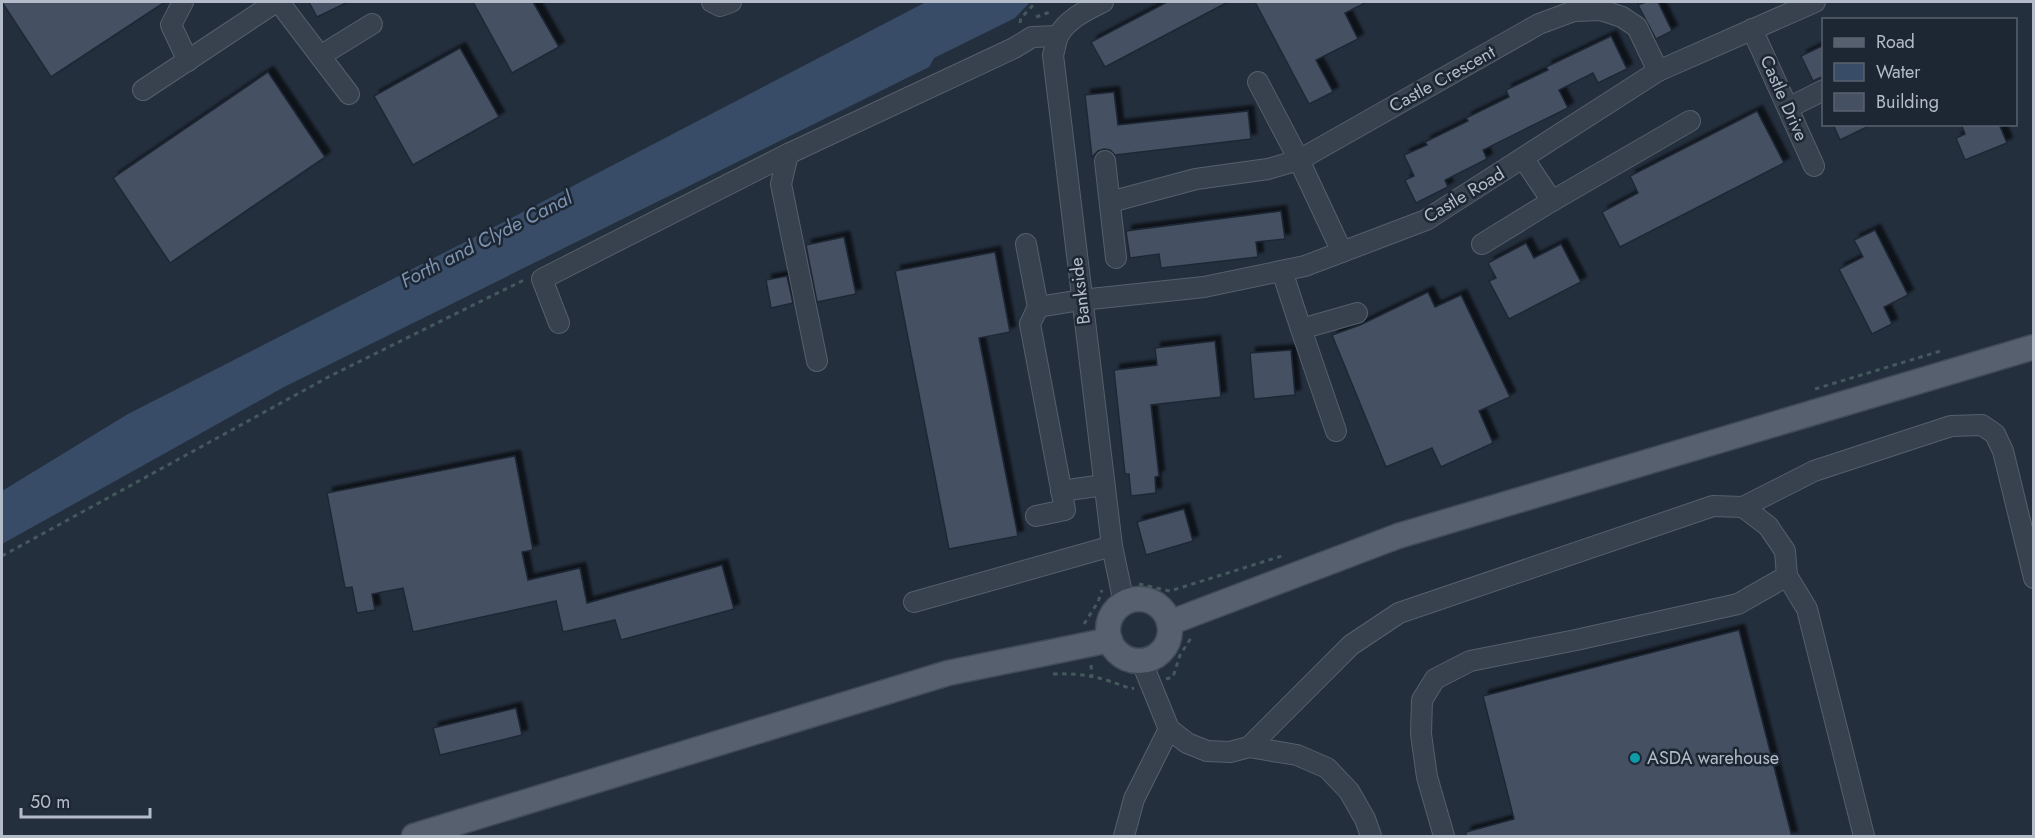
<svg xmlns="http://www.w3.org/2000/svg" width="2035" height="838" font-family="Jost,sans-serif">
<defs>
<filter id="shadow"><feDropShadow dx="5.5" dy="-5.5" stdDeviation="1.5" flood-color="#0009"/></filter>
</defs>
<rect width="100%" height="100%" fill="#242f3e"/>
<!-- water -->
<polygon fill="#394c67" points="926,2 1030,2 1015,18 934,58 929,67 284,387 2,544 2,491 128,414 471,239"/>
<!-- building -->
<g fill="#455162" stroke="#1f2835" stroke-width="1.5" filter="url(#shadow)">
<polygon points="2,2 165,2 51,77"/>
<polygon points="309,2 348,2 317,17"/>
<polygon points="473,2 533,2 559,47 512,73"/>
<polygon points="1167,2 1228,2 1105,67 1091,42"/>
<polygon points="1255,2 1367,2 1345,13 1358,39 1316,60 1333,92 1309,104"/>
<polygon points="1646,2 1658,2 1672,31 1656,39 1638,5"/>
<polygon points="1611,36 1627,69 1598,83 1593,73 1559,90 1568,108 1483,150 1487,159 1445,180 1448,187 1416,203 1405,180 1414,176 1404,155 1427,145 1425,142 1468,121 1466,118 1509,97 1506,90 1548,70 1546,67"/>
<polygon points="1824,45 1824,76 1813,81 1801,56"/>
<polygon points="460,48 499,117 413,165 374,96"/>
<polygon points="268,72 325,157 170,263 113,178"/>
<polygon points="1114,92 1118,125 1248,111 1251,139 1115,155 1110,150 1104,149 1098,151 1092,157 1085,95"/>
<polygon points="1757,111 1784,163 1620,247 1602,212 1638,193 1630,176"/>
<polygon points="1833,124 1873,124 1840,140"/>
<polygon points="1961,124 1999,124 2007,143 1965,160 1956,138 1965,134"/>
<polygon points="1281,211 1285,239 1256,242 1258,257 1161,268 1159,254 1130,258 1126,231"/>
<polygon points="1875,230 1908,295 1884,307 1892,324 1872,334 1839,269 1863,257 1854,240"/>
<polygon points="844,237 856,294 817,302 806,245"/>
<polygon points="1526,243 1534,258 1561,244 1581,282 1509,319 1489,281 1496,278 1488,263"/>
<polygon points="995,252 1010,332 979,338 1018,536 949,549 895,271"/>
<polygon points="787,276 793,303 771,308 766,280"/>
<polygon points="1428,292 1435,307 1461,295 1510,397 1479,411 1493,443 1441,467 1432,448 1386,467 1332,335 1360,325"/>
<polygon points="1215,341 1221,397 1151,405 1159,476 1155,477 1156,493 1131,496 1129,474 1125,474 1114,370 1157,365 1155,348"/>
<polygon points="1291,350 1295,395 1254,399 1250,353"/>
<polygon points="515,456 533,550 522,552 528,580 580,568 587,603 722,565 734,609 621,640 615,620 563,632 556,601 413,632 403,588 372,594 375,610 357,613 352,587 345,588 327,493"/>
<polygon points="1184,509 1193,541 1146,555 1137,522"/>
<polygon points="1739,630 1792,837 1466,837 1466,832 1514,819 1483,696"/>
<polygon points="516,708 522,735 440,755 433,728"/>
</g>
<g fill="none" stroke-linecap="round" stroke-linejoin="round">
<!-- minor casing -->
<g stroke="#565f6c" stroke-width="22">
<g id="minor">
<polyline points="183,2 171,25 188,61"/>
<polyline points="279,2 349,94"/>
<polyline points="712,2 720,6 731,2"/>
<path d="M1103 2C1087 10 1067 19 1058 36 1056 41 1055 49 1053 55L1112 546 1124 603"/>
<polyline points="1752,29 1814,166"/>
<polyline points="320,56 372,24"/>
<polyline points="143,90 276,2"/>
<polyline points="1788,108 1824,90"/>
<polyline points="1523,158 1552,201 1690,121"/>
<polyline points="1105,161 1116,258"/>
<polyline points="1110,202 1196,179 1268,169 1299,160 1258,82"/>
<polyline points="1026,244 1038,307 1030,324 1065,510 1036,516"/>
<polyline points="1482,244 1552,201"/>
<polyline points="1342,252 1299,160 1539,24 1574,11 1601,10 1622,17 1637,27 1658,71"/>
<polyline points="1282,271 1301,329 1357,313"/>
<polyline points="1038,307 1081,300 1204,287 1305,266 1426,220 1658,71 1815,2"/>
<polyline points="559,323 542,279 788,154"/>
<polyline points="1301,329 1336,431"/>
<polyline points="817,361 781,184 788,154 1014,48 1032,37 1058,36"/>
<polyline points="1061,491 1104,485"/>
<polyline points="1743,507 1814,471 1951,426 1982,425 1995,434 2003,451 2034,578"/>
<polyline points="1787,576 1807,609 1864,836"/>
<polyline points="914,602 1112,546"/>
<polyline points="1141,660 1169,729 1187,743 1207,751 1230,752 1249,747 1297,755 1327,768 1349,791 1365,819 1371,836"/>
<polyline points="1249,747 1351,645 1399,613 1713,506 1743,507 1768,526 1785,551 1787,576 1738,604 1576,640 1470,661 1435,679 1422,700 1421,734 1427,777 1444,836"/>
<polyline points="1124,836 1134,799 1169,729"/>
</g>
</g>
<!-- major casing -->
<g stroke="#414a57" stroke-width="27">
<g id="major">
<circle cx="1139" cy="630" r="31"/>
<polyline points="1169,623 1398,536 2034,347"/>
<polyline points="414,836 948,673 1110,640"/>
</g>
</g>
<!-- path -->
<g stroke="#44595c" stroke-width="3" stroke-dasharray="4.5 4.5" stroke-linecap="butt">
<polyline points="1036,17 1053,11"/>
<polyline points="1020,23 1021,18 1036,2"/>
<polyline points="1815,389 1944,350"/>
<polyline points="2,556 332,375 524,280"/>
<polyline points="1139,584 1170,591 1285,555"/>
<polyline points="1084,624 1098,602 1102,590"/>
<polyline points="1091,665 1092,675"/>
<path d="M1053 674C1085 673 1101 677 1131 689L1134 688"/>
<polyline points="1166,679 1173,677 1180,655 1191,638"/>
</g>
<!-- minor -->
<use href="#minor" stroke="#38414e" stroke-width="20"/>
<!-- major -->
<use href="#major" stroke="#56606e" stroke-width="24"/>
</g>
<!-- markers -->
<circle fill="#0f9aa8" stroke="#1d2633" stroke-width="2" cx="1635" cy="758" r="6"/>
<g text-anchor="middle" stroke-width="5" stroke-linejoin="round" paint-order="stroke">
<!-- street labels -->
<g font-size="18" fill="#b4bcc9" stroke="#1d2633">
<text transform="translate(1442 79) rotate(-29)" y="6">Castle Crescent</text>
<text transform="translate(1784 98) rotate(66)" y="6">Castle Drive</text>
<text transform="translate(1464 195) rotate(-31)" y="6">Castle Road</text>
<text transform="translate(1080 291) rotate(-97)" y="6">Bankside</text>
</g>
<!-- poi labels -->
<g font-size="18" fill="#b4bcc9" stroke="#1d2633" text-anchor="start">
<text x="1647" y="764">ASDA warehouse</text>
</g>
<!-- water labels -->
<g font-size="20" font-style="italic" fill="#7c92b1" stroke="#1d2633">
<text transform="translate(486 239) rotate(-27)" y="7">Forth and Clyde Canal</text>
</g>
</g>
<!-- border -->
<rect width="2035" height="838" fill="none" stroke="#b4bcc9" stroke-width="6"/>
<!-- legend -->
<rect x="1822" y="18" width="195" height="108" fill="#1d2633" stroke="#59626f" stroke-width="1.5"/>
<rect x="1834" y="38" width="30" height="9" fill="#56606e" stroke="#59626f" stroke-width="1.5"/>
<text x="1876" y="48" font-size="18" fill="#b4bcc9">Road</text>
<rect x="1834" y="63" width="30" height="18" fill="#394c67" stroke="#59626f" stroke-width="1.5"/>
<text x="1876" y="78" font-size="18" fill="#b4bcc9">Water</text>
<rect x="1834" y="93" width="30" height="18" fill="#455162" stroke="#59626f" stroke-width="1.5"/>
<text x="1876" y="108" font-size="18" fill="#b4bcc9">Building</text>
<!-- scale -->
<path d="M21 808v9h129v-9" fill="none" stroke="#b4bcc9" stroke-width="3"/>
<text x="30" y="808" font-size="18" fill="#b4bcc9" stroke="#1d2633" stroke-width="4.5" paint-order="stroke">50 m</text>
</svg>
